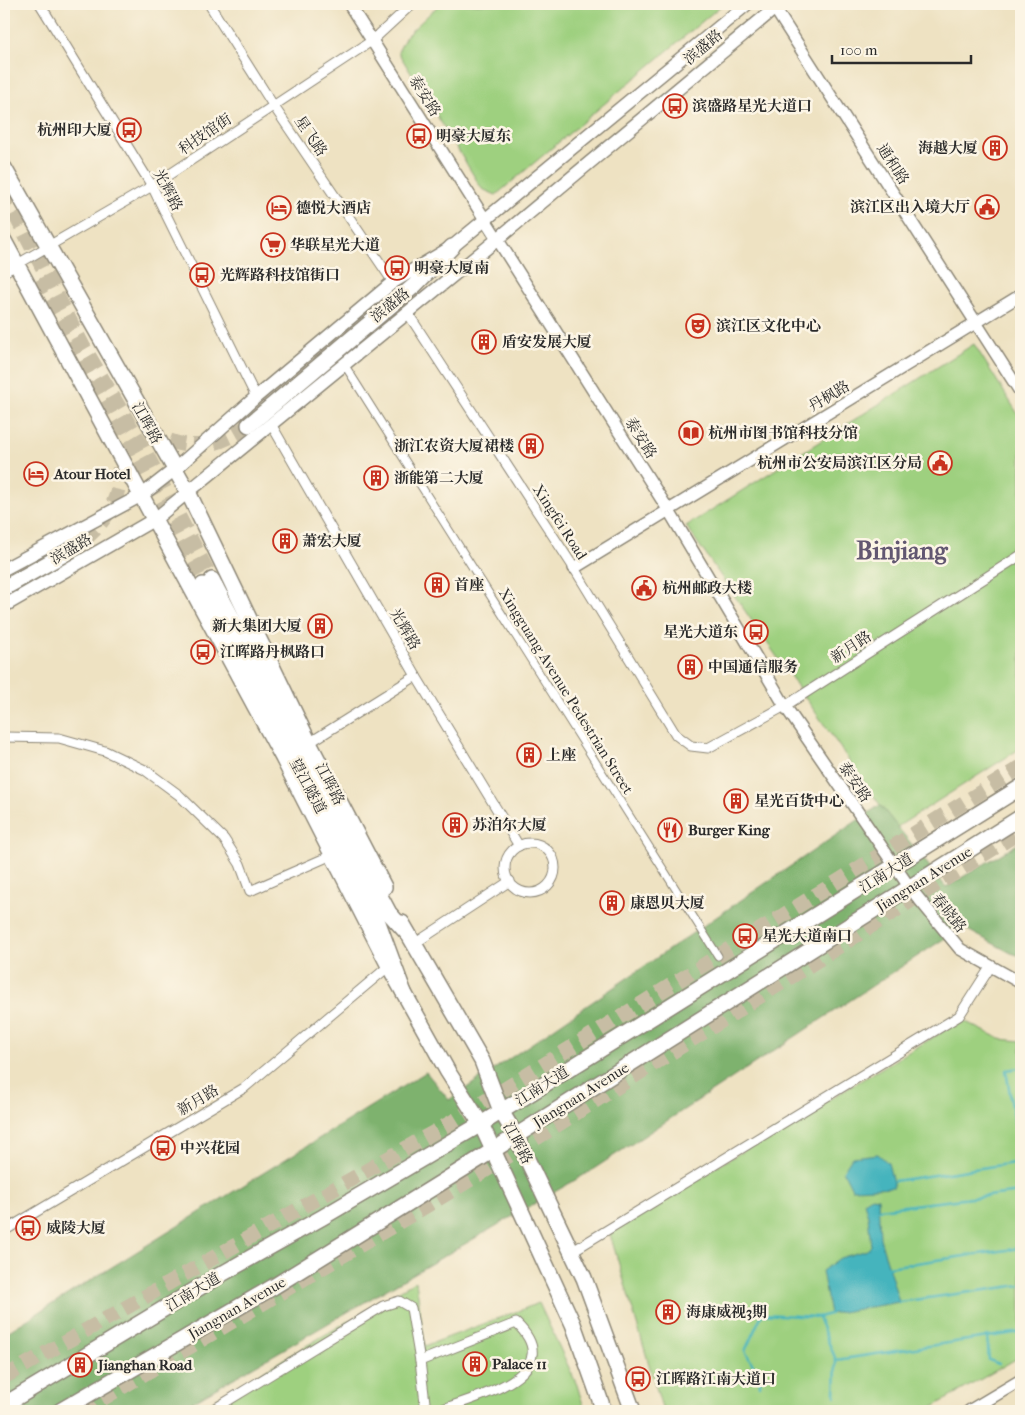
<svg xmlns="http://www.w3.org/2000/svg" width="1025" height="1415" font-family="'IM FELL French Canon','Noto Serif SC',serif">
<rect width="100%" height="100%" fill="#fcf5e5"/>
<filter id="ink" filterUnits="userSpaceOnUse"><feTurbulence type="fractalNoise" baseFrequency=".02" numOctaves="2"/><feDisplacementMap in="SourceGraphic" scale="10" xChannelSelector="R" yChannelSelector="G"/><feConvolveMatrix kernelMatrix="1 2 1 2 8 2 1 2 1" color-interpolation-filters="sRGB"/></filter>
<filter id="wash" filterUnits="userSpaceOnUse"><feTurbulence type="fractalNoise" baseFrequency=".0096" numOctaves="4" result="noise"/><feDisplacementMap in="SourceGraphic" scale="20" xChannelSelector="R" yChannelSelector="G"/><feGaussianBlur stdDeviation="1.12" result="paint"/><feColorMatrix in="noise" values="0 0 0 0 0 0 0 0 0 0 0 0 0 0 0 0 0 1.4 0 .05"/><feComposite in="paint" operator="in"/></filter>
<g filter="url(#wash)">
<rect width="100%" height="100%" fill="#eee2c2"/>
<!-- green -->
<g fill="#9ed07f" stroke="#647e55">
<polygon points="440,4 723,4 496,195 482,189 398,52 406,36"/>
<polygon points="974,344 1021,419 1021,748 897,827 880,805 686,526"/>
<polygon points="962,1020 1000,1039 1021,1041 1021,1356 926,1411 663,1411 609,1231"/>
<polygon points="416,1281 425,1346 539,1303 577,1385 585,1411 196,1411"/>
</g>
<!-- forest -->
<polygon fill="#7eb26e" stroke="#546e4c" points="880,805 946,887 1021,842 1021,956 1011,953 962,927 589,1172 177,1411 4,1411 4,1334 426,1072 449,1100"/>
<!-- water -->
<g fill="#44b4bd" stroke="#387074">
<polygon points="878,1154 888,1163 894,1187 852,1189 843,1171 852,1157"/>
<polygon points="872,1197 878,1198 880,1238 899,1302 830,1314 822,1271 840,1258 867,1250 871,1246 868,1216 864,1202"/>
</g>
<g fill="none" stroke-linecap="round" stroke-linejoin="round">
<!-- stream -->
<g stroke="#44b4bd" stroke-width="2.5">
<polyline points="1021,1068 1006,1070 1021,1161"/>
<polyline points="894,1181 1021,1162"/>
<polyline points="879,1209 1021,1192"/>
<polyline points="888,1267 1021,1248"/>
<polyline points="899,1302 1021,1285"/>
<polyline points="830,1314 818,1317 836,1360 835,1396"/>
<polyline points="987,1336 989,1360 999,1364"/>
<polyline points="836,1360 1021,1332"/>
<polyline points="760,1385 760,1377 745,1351 762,1314 818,1317"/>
</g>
</g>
</g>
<g filter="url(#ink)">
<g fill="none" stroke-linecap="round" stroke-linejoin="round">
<!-- trunk-tunnel -->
<g stroke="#c7bda4" stroke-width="15" stroke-dasharray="15 8" stroke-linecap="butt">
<polyline points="4,193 83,346 142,446 212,580"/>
<polyline points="34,282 118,427 203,585"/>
<path d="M149 430C184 453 215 450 249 425"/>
<path d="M66 553C103 528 128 499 117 451"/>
<polyline points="4,1377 452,1122 1021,767"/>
<polyline points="82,1411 483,1172 1021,831"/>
</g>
<!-- pedestrian casing -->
<g stroke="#8c8676" stroke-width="9">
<polyline id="pedestrian" points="344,364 718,956"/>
</g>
<!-- minor casing -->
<g stroke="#8c8676" stroke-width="11">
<g id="minor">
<polyline points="40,4 152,186 256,397"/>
<polyline points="209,4 273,105 393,282"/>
<polyline points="4,272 152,186 373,40 412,4"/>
<polyline points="407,312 574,568 676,735 691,746 708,748 785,706 1021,555"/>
<polyline points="271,424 416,676 519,846"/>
<polyline points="4,737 59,738 105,751 145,770 179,795 224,839 240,864 250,891 332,855"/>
<polyline points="309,743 416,676"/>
<circle cx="530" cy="868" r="25"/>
<polyline points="414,944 510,881"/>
<polyline points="4,1231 244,1088 389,966"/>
<polyline points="571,1252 959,1016 991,966"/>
<polyline points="420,1361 426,1411"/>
<path d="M211 1411 383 1306 399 1301 411 1308 420 1361 516 1323C571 1375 472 1398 437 1411"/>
</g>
</g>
<!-- tertiary casing -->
<g stroke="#8c8676" stroke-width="14">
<g id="tertiary">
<polyline points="349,4 669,511 785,706 910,888 960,949 1021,983"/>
<polyline points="772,4 1021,393"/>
<polyline points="574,568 1021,295"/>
<polyline points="969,1411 1021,1380"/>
</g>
</g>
<!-- secondary casing -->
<g stroke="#8c8676" stroke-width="15">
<g id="secondary">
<polyline points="4,569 142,495 174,470 256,397 393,282 452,247 747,4"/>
<polyline points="4,606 155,519 499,238 780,4"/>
</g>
</g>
<!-- primary casing -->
<g stroke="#8c8676" stroke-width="18">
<g id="primary">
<polyline points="4,168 188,492 309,743 384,887"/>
<polyline points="4,241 283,758 389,966 448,1072 481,1124 573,1324 604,1411"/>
<polyline points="402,923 482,1061 501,1111 516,1136 584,1278 633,1411"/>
<polyline points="4,1405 220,1275 323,1217 481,1124 1021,787"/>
<polyline points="60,1411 273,1287 492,1151 1021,817"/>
</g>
</g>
<!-- trunk casing -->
<g stroke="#8c8676" stroke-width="18">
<g id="trunk">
<polyline points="249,425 415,285 452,247"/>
<polyline points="212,580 389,913 408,934"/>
<polyline points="203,585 376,917 404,993"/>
<polyline points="4,588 66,553"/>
</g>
</g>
<!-- pedestrian -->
<use href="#pedestrian" stroke="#fff" stroke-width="7"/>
<!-- minor -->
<use href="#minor" stroke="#fff" stroke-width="9"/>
<!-- tertiary -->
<use href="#tertiary" stroke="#fff" stroke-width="11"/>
<!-- secondary -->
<use href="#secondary" stroke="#fff" stroke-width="12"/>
<!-- primary -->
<use href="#primary" stroke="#fff" stroke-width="15"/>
<!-- trunk -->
<use href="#trunk" stroke="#fff" stroke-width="15"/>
</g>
</g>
<!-- icons -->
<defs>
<g id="bus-ring" transform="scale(1.25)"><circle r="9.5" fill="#fcf5e5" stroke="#c8321e" stroke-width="1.5"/><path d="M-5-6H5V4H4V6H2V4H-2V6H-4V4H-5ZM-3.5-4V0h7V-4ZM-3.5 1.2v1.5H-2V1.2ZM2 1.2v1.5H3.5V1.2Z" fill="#c8321e"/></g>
<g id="building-ring" transform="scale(1.25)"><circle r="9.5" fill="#fcf5e5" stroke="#c8321e" stroke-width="1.5"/><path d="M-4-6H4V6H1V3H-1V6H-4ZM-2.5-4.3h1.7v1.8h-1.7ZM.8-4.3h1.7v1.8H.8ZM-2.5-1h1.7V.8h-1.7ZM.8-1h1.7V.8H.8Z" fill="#c8321e"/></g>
<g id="civic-ring" transform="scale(1.25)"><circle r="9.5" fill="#fcf5e5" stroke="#c8321e" stroke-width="1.5"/><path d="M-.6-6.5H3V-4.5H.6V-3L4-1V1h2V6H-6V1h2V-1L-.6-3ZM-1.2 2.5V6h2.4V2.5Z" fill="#c8321e"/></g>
<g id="hotel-ring" transform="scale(1.25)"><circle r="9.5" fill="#fcf5e5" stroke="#c8321e" stroke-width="1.5"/><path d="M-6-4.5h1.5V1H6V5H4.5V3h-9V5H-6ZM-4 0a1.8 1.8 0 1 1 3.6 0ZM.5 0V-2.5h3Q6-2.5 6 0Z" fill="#c8321e"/></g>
<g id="supermarket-ring" transform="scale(1.25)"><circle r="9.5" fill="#fcf5e5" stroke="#c8321e" stroke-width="1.5"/><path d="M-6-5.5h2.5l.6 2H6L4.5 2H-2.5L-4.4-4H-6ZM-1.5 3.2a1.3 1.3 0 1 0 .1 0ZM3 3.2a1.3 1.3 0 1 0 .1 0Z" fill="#c8321e"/></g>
<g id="theatre-ring" transform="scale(1.25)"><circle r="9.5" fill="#fcf5e5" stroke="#c8321e" stroke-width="1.5"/><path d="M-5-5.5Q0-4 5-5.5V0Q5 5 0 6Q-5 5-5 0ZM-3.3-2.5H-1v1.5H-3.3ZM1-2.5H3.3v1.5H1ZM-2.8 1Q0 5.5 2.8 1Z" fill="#c8321e"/></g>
<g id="library-ring" transform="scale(1.25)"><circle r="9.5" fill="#fcf5e5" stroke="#c8321e" stroke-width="1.5"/><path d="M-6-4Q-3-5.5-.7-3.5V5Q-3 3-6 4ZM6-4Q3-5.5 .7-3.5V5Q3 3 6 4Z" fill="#c8321e"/></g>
<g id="restaurant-ring" transform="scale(1.25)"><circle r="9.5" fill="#fcf5e5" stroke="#c8321e" stroke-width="1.5"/><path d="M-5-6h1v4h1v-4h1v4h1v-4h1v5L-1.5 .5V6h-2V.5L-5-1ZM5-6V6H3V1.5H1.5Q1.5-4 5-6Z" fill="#c8321e"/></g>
</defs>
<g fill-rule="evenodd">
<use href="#bus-ring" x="675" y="106"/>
<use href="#bus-ring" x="129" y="130"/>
<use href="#bus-ring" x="419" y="136"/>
<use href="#building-ring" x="995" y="148"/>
<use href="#civic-ring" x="987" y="207"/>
<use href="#hotel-ring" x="279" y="208"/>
<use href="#supermarket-ring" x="273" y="245"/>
<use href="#bus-ring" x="397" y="268"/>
<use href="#bus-ring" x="202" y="275"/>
<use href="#theatre-ring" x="698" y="326"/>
<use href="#building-ring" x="484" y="342"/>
<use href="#library-ring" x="691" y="433"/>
<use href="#building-ring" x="531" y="446"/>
<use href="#civic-ring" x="940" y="463"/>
<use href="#hotel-ring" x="36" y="474"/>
<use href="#building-ring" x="376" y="478"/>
<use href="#building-ring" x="285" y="541"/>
<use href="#building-ring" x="437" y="585"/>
<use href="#civic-ring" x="644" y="588"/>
<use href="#building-ring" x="320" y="626"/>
<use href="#bus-ring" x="756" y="632"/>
<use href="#bus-ring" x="203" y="652"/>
<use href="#building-ring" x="690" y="667"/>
<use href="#building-ring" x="529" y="755"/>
<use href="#building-ring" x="736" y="801"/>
<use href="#building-ring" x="455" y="825"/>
<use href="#restaurant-ring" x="670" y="830"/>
<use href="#building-ring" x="612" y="903"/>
<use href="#bus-ring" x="745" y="936"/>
<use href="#bus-ring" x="163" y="1148"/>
<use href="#bus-ring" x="28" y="1228"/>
<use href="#building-ring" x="668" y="1312"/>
<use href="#building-ring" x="475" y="1364"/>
<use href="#building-ring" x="80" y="1365"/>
<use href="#bus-ring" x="638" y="1379"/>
</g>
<g text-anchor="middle" stroke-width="5" stroke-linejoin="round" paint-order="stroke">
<!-- street labels -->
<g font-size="15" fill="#2b2b2b" stroke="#fcf5e5">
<text transform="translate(703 47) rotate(-40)" y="5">滨盛路</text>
<text transform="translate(425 96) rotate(58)" y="5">泰安路</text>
<text transform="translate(205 134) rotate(-34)" y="5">科技馆街</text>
<text transform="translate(311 136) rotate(56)" y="5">星飞路</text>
<text transform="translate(893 164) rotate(57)" y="5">通和路</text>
<text transform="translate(168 190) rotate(62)" y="5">光辉路</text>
<text transform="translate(390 305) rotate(-39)" y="5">滨盛路</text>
<text transform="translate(829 396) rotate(-31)" y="5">丹枫路</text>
<text transform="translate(147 423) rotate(61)" y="5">江晖路</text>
<text transform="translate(641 438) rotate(58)" y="5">泰安路</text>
<text transform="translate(560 522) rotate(57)" y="5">Xingfei Road</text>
<text transform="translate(71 549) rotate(-30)" y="5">滨盛路</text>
<text transform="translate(405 629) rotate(60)" y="5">光辉路</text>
<text transform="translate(851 647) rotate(-33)" y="5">新月路</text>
<text transform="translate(566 691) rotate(58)" y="5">Xingguang Avenue Pedestrian Street</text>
<text transform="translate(855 782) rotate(56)" y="5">泰安路</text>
<text transform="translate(330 784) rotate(63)" y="5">江晖路</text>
<text transform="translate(308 786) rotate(62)" y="5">望江隧道</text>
<text transform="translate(886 873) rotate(-32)" y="5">江南大道</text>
<text transform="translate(924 879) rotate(-32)" y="5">Jiangnan Avenue</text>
<text transform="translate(949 913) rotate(51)" y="5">春晓路</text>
<text transform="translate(542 1086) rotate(-32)" y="5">江南大道</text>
<text transform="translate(581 1095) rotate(-32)" y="5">Jiangnan Avenue</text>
<text transform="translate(198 1100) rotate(-31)" y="5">新月路</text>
<text transform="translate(518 1143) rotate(62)" y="5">江晖路</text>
<text transform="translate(193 1292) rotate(-31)" y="5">江南大道</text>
<text transform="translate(237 1308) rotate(-30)" y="5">Jiangnan Avenue</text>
</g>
<!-- poi labels -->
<g font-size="15" font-weight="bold" fill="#2b2b2b" stroke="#fcf5e5" text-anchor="start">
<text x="692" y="111">滨盛路星光大道口</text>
<text x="112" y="135" text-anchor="end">杭州印大厦</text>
<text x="436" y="141">明豪大厦东</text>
<text x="978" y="153" text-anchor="end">海越大厦</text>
<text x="970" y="212" text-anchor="end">滨江区出入境大厅</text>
<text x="296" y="213">德悦大酒店</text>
<text x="290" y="250">华联星光大道</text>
<text x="414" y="273">明豪大厦南</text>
<text x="220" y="280">光辉路科技馆街口</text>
<text x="716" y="331">滨江区文化中心</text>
<text x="502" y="347">盾安发展大厦</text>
<text x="708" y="438">杭州市图书馆科技分馆</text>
<text x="514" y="451" text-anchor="end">浙江农资大厦裙楼</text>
<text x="922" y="468" text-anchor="end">杭州市公安局滨江区分局</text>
<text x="54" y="479">Atour Hotel</text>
<text x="394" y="483">浙能第二大厦</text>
<text x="302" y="546">萧宏大厦</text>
<text x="454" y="590">首座</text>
<text x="662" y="593">杭州邮政大楼</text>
<text x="302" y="631" text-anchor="end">新大集团大厦</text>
<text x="738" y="637" text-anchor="end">星光大道东</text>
<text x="220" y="657">江晖路丹枫路口</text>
<text x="708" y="672">中国通信服务</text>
<text x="546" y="760">上座</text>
<text x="754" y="806">星光百货中心</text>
<text x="472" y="830">苏泊尔大厦</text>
<text x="688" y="835">Burger King</text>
<text x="630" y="908">康恩贝大厦</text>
<text x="762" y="941">星光大道南口</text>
<text x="180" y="1153">中兴花园</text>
<text x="46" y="1233">威陵大厦</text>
<text x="686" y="1317">海康威视3期</text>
<text x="492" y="1369">Palace 11</text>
<text x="98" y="1370">Jianghan Road</text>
<text x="656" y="1384">江晖路江南大道口</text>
</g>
<!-- town labels -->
<g font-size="25" font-weight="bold" fill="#625771" stroke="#fcf5e5">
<text x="902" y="559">Binjiang</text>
</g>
</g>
<!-- margin -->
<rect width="1025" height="1415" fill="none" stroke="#fcf5e5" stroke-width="20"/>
<!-- scale -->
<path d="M832 55v8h139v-8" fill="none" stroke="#2b2b2b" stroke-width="2.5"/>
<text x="840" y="55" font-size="15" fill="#2b2b2b" stroke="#fcf5e5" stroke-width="4" paint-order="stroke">100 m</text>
</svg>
